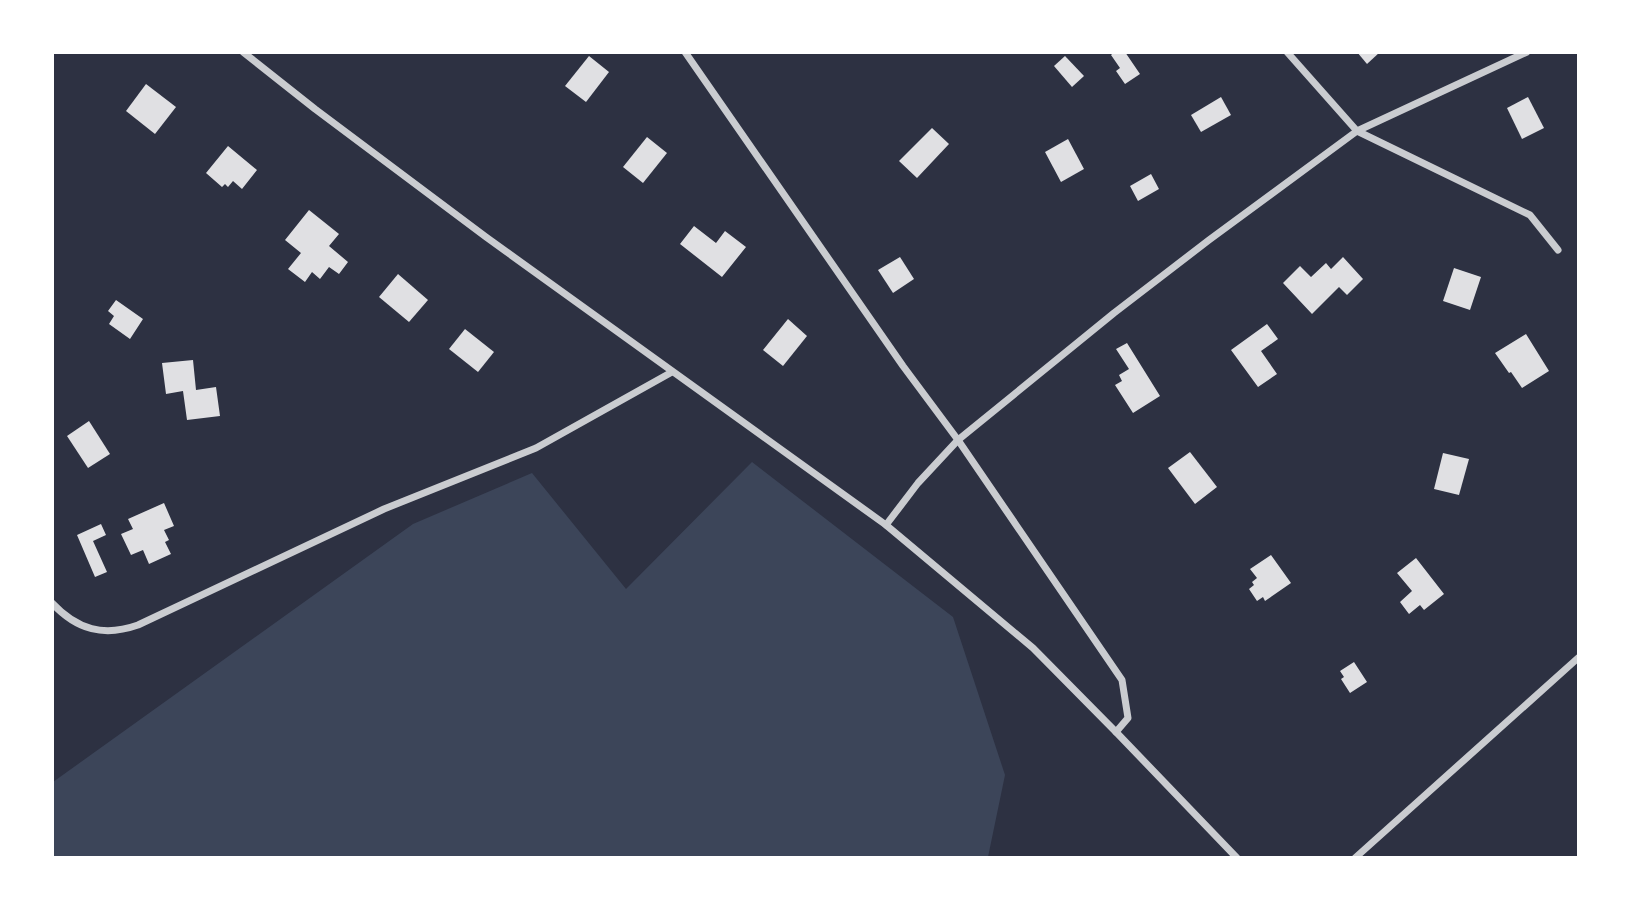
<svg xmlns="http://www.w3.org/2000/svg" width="1631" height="910" font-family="Overpass,sans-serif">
<rect width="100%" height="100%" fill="#2d3142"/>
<!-- green -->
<polygon fill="#3c4559" points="752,462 953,617 1005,775 988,857 53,857 53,782 413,524 532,473 626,589"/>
<!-- building -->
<g fill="#e0e0e3">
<polygon points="1114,52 1125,52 1140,74 1125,84 1116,71 1120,68 1111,55"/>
<polygon points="1357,52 1380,52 1367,64"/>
<polygon points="589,56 609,72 586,102 565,86"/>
<polygon points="1065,56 1084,76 1072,87 1054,66"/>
<polygon points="146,84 176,107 155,134 126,111"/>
<polygon points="1221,97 1231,115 1201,132 1191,115"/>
<polygon points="1528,97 1544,128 1522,139 1507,108"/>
<polygon points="932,128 949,144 917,178 899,161"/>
<polygon points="647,137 667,153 643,183 623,167"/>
<polygon points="1068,139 1084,169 1061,182 1045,152"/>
<polygon points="228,146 257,170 242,189 233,181 228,187 225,184 222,187 206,173"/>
<polygon points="1151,174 1159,189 1138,201 1130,186"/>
<polygon points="309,210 339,234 329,246 348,262 339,274 329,267 320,279 312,272 305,282 288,269 301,253 285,240"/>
<polygon points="694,226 716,243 725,231 746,247 722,277 680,244"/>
<polygon points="900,257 914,279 893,293 878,270"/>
<polygon points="1343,257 1363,279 1347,295 1339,287 1312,314 1283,283 1300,266 1311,277 1326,263 1331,269"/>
<polygon points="1454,268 1481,277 1470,310 1443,301"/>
<polygon points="398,274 428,300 409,322 379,297"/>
<polygon points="116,300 143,319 130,339 109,324 114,316 108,311"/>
<polygon points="788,319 807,336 783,366 763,350"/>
<polygon points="1267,324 1278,339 1261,351 1277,374 1258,387 1231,350"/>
<polygon points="465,329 494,352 478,372 449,349"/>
<polygon points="1526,334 1549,371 1522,388 1511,372 1509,373 1495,353"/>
<polygon points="1127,343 1160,396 1133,413 1115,385 1122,381 1119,375 1129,369 1116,349"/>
<polygon points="193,360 196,390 216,387 220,416 187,420 183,391 166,394 162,363"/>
<polygon points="89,421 110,454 88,468 67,436"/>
<polygon points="1190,452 1217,487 1195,504 1168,468"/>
<polygon points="1443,453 1469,459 1459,495 1434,489"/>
<polygon points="164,503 174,526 164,530 169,540 165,542 171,554 149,564 143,550 131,555 121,534 133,529 128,519"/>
<polygon points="101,524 106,535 93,541 107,572 95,577 77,535"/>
<polygon points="1271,555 1291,583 1265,601 1263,597 1257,601 1249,589 1254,585 1252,582 1257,578 1250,569"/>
<polygon points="1416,558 1444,594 1424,610 1420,605 1409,614 1400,602 1412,591 1397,573"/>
<polygon points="1354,662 1367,682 1350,693 1341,679 1344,677 1340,671"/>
</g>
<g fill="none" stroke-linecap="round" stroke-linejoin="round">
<!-- minor -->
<g stroke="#caccd0" stroke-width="7">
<polyline points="243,52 315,109 486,237 886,525 1033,648 1116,732 1237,858"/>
<polyline points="685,52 903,366 958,440 1122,680 1128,718 1116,732"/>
<polyline points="1287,52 1357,131 1530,215 1558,250"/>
<polyline points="886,525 918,483 958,440 1114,313 1209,240 1357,131 1527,52"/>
<path d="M52 603C77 630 104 637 138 625L384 509 536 448 672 372"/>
<polyline points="1355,858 1578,658"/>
</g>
</g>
<!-- border -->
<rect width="1631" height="910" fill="none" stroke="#ffffff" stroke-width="108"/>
</svg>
